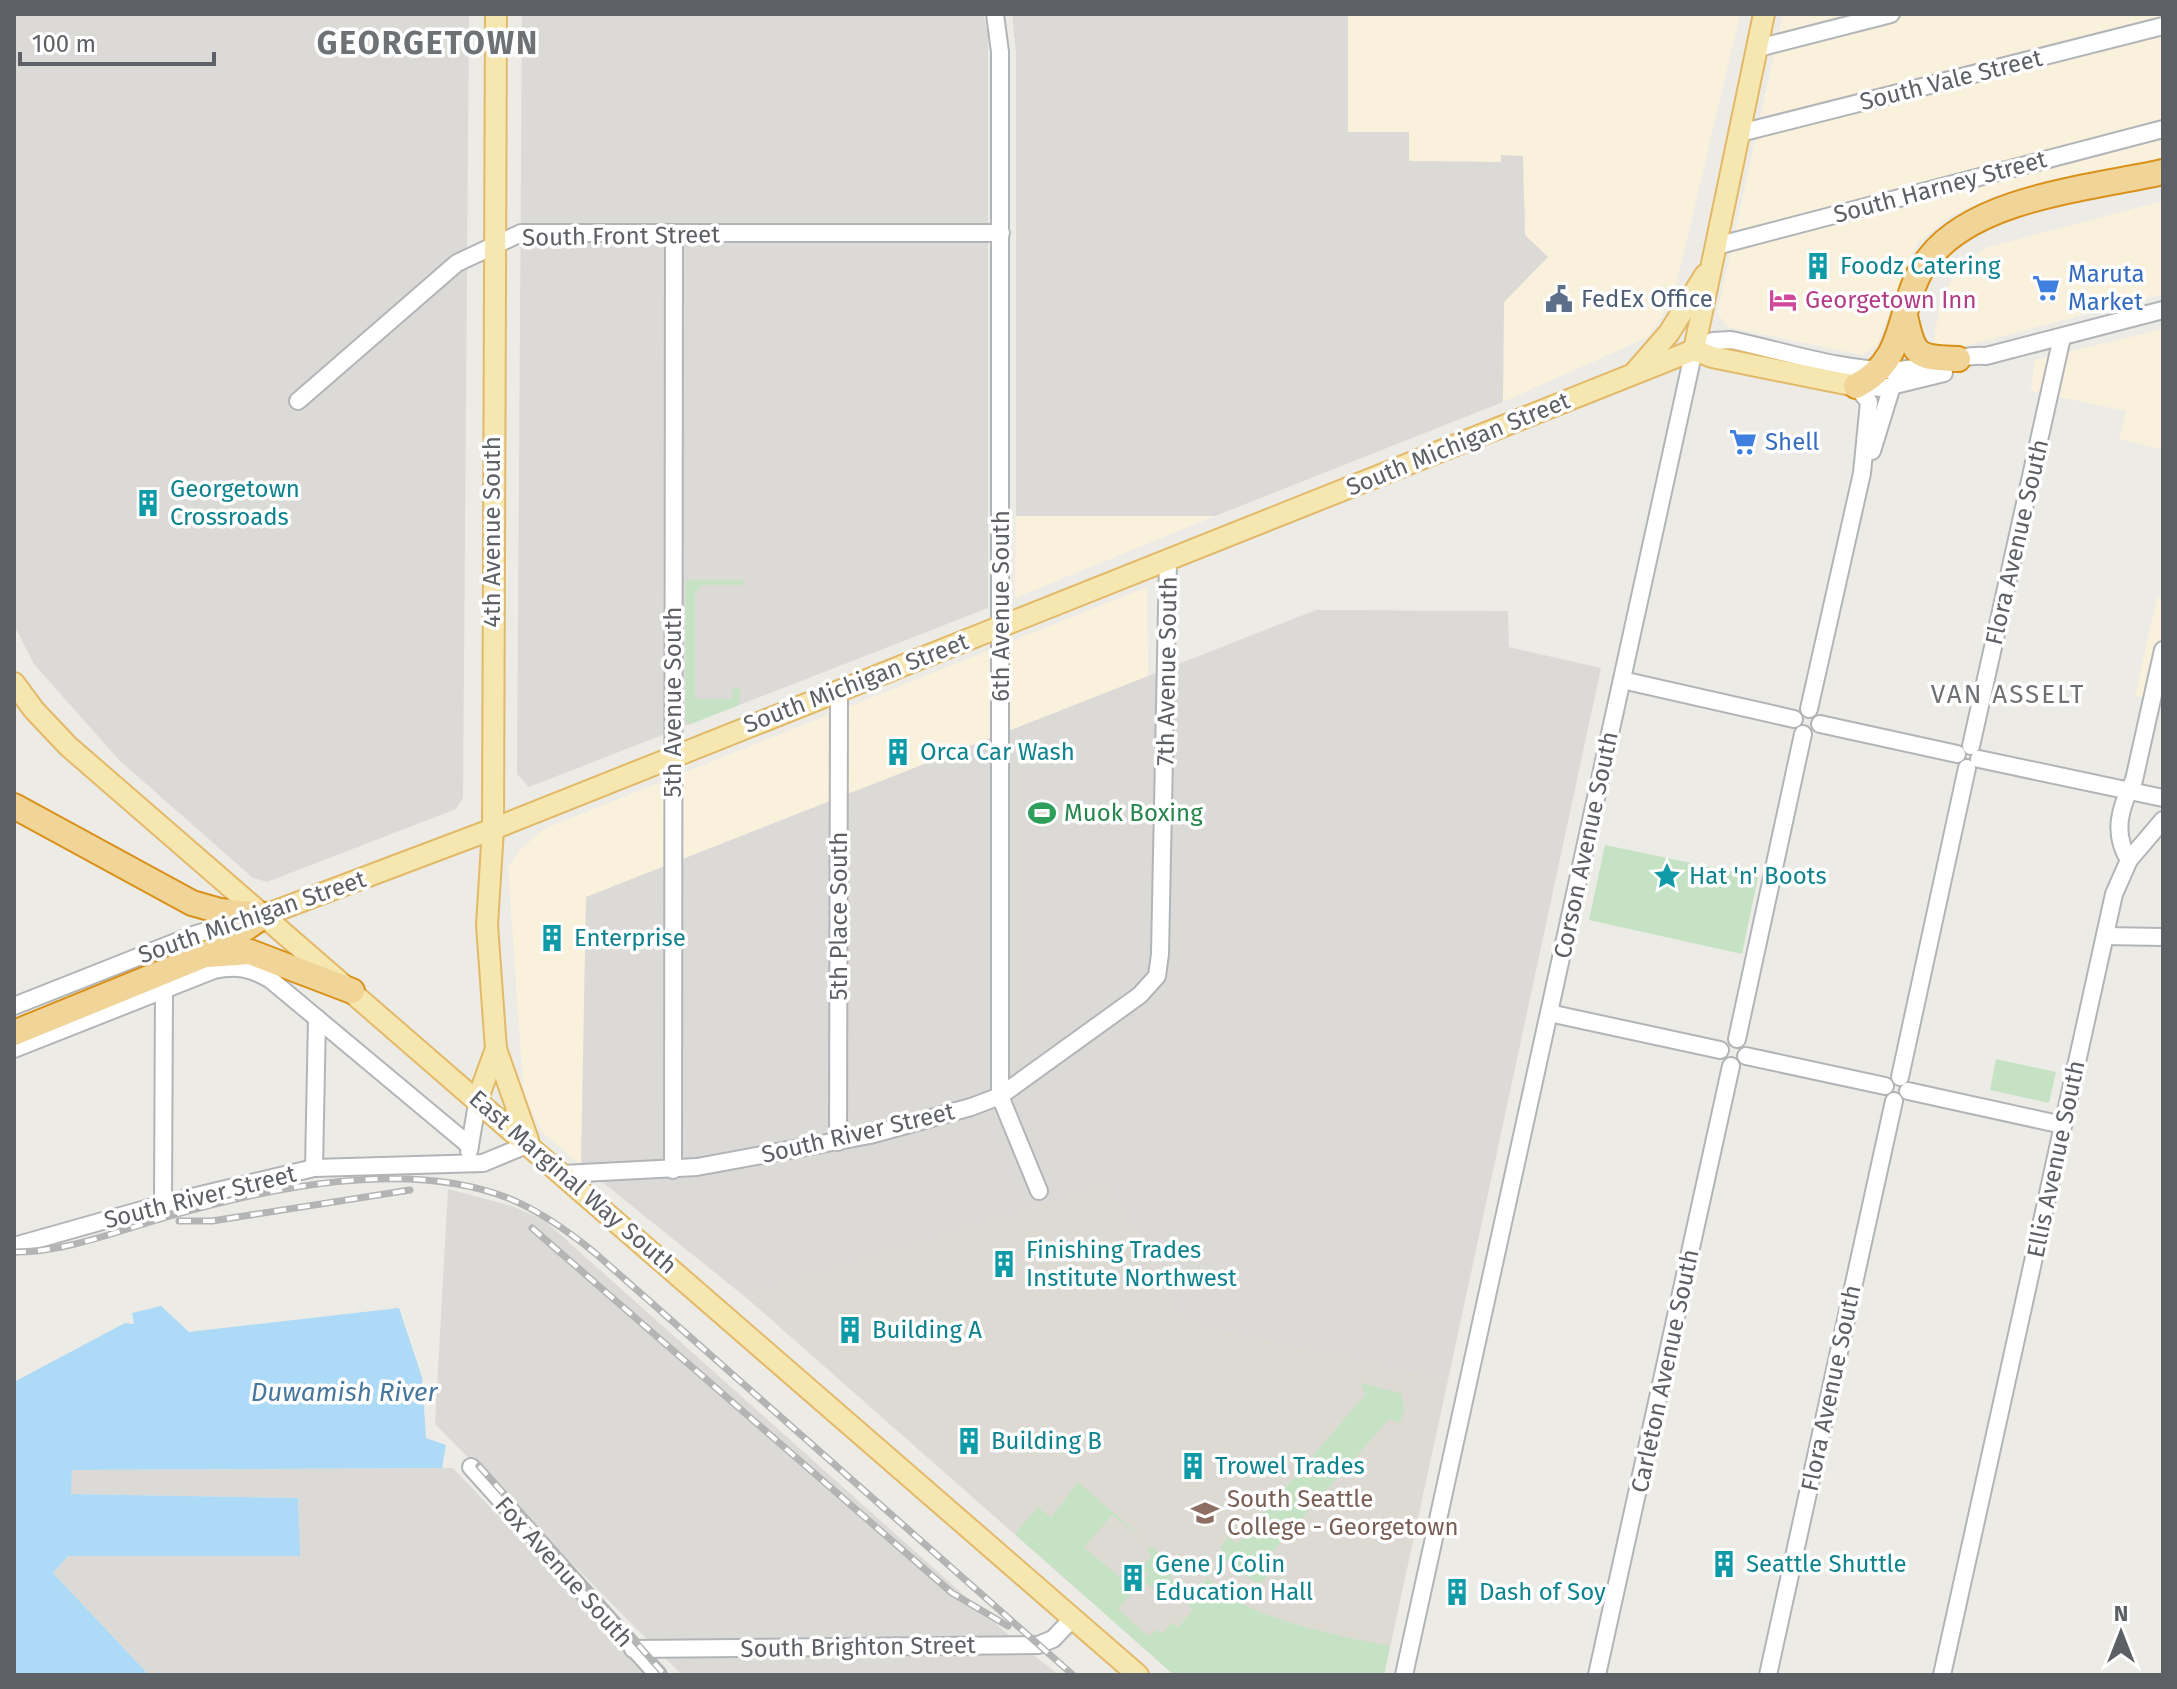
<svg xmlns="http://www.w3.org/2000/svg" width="2177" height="1689" font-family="'Fira Sans',sans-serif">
<rect width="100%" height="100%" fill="#edebe5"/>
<!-- commercial -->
<g fill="#faf1dd">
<polygon points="1348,14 1740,14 1673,299 1648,337 1503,402 1504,302 1548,257 1525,235 1526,209 1501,162 1409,161 1348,132"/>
<polygon points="1783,14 2163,14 2163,158 1996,195 1949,217 1917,243 1876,346 1862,355 1728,327 1717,313"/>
<polygon points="2163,201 2163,294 1961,347 1932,351 1941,297 1960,267 1985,248"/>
<polygon points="2163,329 2163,450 2119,439 2126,411 2031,391 2035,360"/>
<polygon points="1016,516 1215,516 1015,598"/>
<polygon points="1147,587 1148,676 586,897 581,1165 542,1132 524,1098 508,867 522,848 544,829"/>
<polygon points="2157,598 2163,598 2163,700 2135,696"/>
</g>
<!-- industrial -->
<g fill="#dcdad7">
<polygon points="14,14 469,14 463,798 456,809 267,882 253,878 119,760 34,664 14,625"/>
<polygon points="522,14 983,14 988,34 988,608 529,787 517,774"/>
<polygon points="1012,14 1348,14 1348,132 1409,132 1409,161 1501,162 1501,155 1523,156 1525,235 1548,257 1504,302 1503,402 1215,516 1016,516 1016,52"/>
<polygon points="1316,610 1508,611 1509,647 1601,668 1448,1380 1182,1322 1139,1237 1106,1186 759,1292 749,1300 581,1165 586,897"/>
<polygon points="448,1189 512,1206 544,1220 1013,1639 1059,1675 682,1675 435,1424"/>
<polygon points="453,1468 649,1675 149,1675 53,1573 68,1556 299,1556 298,1498 70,1494 72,1470"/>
</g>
<!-- education -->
<polygon fill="#dddad3" points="1106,1186 1139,1237 1182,1322 1448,1380 1384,1675 1174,1675 749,1300 759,1292"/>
<!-- green -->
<g fill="#c6e2c4">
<polygon points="686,580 744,580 744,585 702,585 695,594 695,699 732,699 733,688 740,688 739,705 691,724 686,722"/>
<polygon points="1605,845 1758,877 1742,954 1589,920"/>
<polygon points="1996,1059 2056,1072 2049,1103 1990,1090"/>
<polygon points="1360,1383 1401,1393 1404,1409 1400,1423 1389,1419 1262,1564 1271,1572 1262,1582 1254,1582 1223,1558 1222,1545 1229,1537 1237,1544 1366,1394"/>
<path d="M1078 1482 1145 1540 1112 1515 1084 1547 1135 1590 1118 1609 1149 1637 1157 1629 1162 1634 1172 1623 1178 1627 1193 1610 1186 1603 1208 1578C1234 1616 1345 1637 1390 1646L1384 1675H1174L1015 1534 1038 1507 1051 1518Z"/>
<polygon points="1151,1546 1174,1566 1170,1577 1177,1584 1174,1588 1178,1591 1170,1600 1143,1581 1149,1574 1142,1567 1152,1556 1147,1551"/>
</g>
<!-- water -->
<polygon fill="#addaf6" points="161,1306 189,1332 399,1308 422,1377 426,1438 446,1445 442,1468 72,1470 71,1494 298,1498 300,1556 68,1556 53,1573 149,1675 14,1675 14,1382 125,1323 134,1324 132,1313"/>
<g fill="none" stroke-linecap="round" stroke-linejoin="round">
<!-- minor casing -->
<g stroke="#b2b5b8" stroke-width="20">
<g id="minor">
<polyline points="995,14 1000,52 1000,1096 1039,1191"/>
<polyline points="1758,48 1891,14"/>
<polyline points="1740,133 2163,26"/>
<polyline points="1716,246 2163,129"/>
<polyline points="1857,386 1883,388 1944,373"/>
<polyline points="298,401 457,263 521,233 1001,233"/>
<polyline points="1872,451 1892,386"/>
<polyline points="1622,680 1794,719"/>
<polyline points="1809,709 1862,473 1869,402 1856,386"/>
<polyline points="1820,724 1957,754"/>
<polyline points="1971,746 2062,337"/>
<polyline points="1979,759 2163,798"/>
<path d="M2129 860C2112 833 2120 807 2134 780L2163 650"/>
<polyline points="2105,936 2163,937"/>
<polyline points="14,1006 196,934 249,919"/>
<polyline points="1549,1013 1720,1050"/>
<polyline points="1737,1039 1803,734"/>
<path d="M14 1049 214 970C236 965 251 968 271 980L470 1146"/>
<polyline points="1746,1056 1885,1086"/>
<polyline points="1900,1077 1967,768"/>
<polyline points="1908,1091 2063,1125"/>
<polyline points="838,1142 839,690"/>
<polyline points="469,1151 478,1098"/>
<polyline points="314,1168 317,1018"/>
<polyline points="673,1170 674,234"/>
<polyline points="563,1174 697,1167 870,1135 971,1107 1000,1096 1140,995 1157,976 1160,954 1168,559"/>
<polyline points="163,1204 164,991"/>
<polyline points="14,1246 163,1204 314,1168 483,1163 529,1144"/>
<polyline points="471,1467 658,1675"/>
<polyline points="633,1649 1038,1645 1053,1639 1073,1618"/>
<path d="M1404 1675 1694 350 1713 341 1731 340C1784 351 1841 371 1895 370 1926 369 1955 354 1986 356L2163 310"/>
<polyline points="1597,1675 1731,1066"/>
<polyline points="1768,1675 1894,1101"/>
<polyline points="1942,1675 2114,894 2129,860 2163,820"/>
</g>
</g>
<!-- major casing -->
<g stroke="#e2b969" stroke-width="24">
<g id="major">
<polyline points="496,14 493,829 487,925 496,1049 528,1140"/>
<polyline points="1694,350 1764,14"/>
<polyline points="1694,350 1712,357 1856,386"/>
<polyline points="1635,372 1669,333 1705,275"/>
<polyline points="14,683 34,710 68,746 1138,1675"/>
<polyline points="265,915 493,829 1694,350"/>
<polyline points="478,1098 496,1049"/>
</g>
</g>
<!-- highway casing -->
<g stroke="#d99119" stroke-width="28">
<g id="highway">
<path d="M1905 316C1914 356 1916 358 1958 359"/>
<path d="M1856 386C1912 358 1895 300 1930 257 1977 197 2092 188 2163 172"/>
<polyline points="14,806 192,903 220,911 265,915"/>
<polyline points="208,955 250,952 352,991"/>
<polyline points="14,1033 205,955 265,915"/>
</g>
</g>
<!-- minor -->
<use href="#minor" stroke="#fff" stroke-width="16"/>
<!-- major -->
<use href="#major" stroke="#f6e7b1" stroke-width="20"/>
<!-- highway -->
<use href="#highway" stroke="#f1d598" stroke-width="24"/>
<!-- rail casing -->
<g stroke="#b3b4b4" stroke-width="7">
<g id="rail">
<polyline points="179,1221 212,1221 410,1190"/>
<polyline points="532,1228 952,1593 1008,1626"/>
<path d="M14 1252C67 1252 117 1231 167 1217 269 1188 406 1158 508 1198 540 1211 568 1231 595 1253L1073 1675"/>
<polyline points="479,1466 665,1675"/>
</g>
</g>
<!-- rail -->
<use href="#rail" stroke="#fff" stroke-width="4" stroke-dasharray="12" stroke-linecap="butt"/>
</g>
<!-- icons -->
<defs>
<g id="building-bare" transform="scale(2.16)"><path d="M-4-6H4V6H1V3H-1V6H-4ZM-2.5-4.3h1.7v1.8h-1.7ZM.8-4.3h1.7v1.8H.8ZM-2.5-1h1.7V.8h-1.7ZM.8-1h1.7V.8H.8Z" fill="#0f9aa8" stroke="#fff" stroke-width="2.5" paint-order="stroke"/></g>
<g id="supermarket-bare" transform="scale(2.16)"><path d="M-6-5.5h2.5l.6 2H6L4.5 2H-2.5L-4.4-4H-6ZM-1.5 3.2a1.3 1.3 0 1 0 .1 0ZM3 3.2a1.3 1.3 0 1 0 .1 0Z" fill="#3f7fe0" stroke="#fff" stroke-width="2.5" paint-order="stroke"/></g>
<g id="civic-bare" transform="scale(2.16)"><path d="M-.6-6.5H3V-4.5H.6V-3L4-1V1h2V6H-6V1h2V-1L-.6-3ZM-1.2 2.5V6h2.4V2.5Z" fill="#5c6f8a" stroke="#fff" stroke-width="2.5" paint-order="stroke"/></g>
<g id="hotel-bare" transform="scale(2.16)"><path d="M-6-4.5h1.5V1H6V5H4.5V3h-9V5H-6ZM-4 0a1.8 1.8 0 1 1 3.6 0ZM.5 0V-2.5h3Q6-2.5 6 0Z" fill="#d1479c" stroke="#fff" stroke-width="2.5" paint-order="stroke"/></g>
<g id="stadium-bare" transform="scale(2.16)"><path d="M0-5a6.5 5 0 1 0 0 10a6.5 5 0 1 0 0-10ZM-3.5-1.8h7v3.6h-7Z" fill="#2e9e5b" stroke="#fff" stroke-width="2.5" paint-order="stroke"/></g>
<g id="sight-bare" transform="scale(2.16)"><path d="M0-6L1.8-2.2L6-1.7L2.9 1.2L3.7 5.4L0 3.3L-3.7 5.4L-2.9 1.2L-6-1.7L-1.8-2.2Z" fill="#0f9aa8" stroke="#fff" stroke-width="2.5" paint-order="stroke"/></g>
<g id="university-bare" transform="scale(2.16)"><path d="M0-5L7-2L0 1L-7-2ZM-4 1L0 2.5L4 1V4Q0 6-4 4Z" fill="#8d6e63" stroke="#fff" stroke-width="2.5" paint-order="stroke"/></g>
</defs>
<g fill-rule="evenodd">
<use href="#building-bare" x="1818" y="266"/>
<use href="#supermarket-bare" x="2046" y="288"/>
<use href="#civic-bare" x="1559" y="299"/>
<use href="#hotel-bare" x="1783" y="300"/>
<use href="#supermarket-bare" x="1743" y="442"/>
<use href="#building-bare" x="148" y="503"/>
<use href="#building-bare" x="898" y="752"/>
<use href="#stadium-bare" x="1042" y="813"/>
<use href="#sight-bare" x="1667" y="876"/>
<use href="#building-bare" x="552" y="938"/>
<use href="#building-bare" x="1004" y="1264"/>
<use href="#building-bare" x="850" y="1330"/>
<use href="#building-bare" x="969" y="1441"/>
<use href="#building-bare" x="1193" y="1466"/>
<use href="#university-bare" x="1205" y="1513"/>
<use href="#building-bare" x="1724" y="1564"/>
<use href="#building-bare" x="1133" y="1578"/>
<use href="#building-bare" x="1457" y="1592"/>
</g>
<g text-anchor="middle" stroke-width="7" stroke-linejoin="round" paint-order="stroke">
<!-- street labels -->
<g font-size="24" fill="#5d6064" stroke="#fff">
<text transform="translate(1951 80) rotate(-14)" y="8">South Vale Street</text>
<text transform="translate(1940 187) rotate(-15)" y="8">South Harney Street</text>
<text transform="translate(621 236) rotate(-1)" y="8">South Front Street</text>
<text transform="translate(1458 444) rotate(-22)" y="8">South Michigan Street</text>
<text transform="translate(492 532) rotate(-90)" y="8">4th Avenue South</text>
<text transform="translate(2017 542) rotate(-77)" y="8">Flora Avenue South</text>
<text transform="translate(1001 606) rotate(-90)" y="8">6th Avenue South</text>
<text transform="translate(1167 671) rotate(-89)" y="8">7th Avenue South</text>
<text transform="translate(856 683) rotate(-21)" y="8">South Michigan Street</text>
<text transform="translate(673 702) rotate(-90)" y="8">5th Avenue South</text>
<text transform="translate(1586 845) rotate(-78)" y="8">Corson Avenue South</text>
<text transform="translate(839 916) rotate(-90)" y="8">5th Place South</text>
<text transform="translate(252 917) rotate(-19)" y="8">South Michigan Street</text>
<text transform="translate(858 1133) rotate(-13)" y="8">South River Street</text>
<text transform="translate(2056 1159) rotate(-78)" y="8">Ellis Avenue South</text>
<text transform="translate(573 1182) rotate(41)" y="8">East Marginal Way South</text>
<text transform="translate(200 1197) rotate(-14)" y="8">South River Street</text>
<text transform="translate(1665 1371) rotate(-78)" y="8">Carleton Avenue South</text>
<text transform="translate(1831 1388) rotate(-78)" y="8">Flora Avenue South</text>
<text transform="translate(564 1572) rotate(48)" y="8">Fox Avenue South</text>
<text transform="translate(858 1647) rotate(-1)" y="8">South Brighton Street</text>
</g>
<!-- culture labels -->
<g font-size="24" fill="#0d838f" stroke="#fff" text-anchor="start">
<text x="1840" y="274">Foodz Catering</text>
<text x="170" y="497">Georgetown<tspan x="170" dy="28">Crossroads</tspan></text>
<text x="920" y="760">Orca Car Wash</text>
<text x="1689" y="884">Hat 'n' Boots</text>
<text x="574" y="946">Enterprise</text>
<text x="1026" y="1258">Finishing Trades<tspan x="1026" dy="28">Institute Northwest</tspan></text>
<text x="872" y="1338">Building A</text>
<text x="991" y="1449">Building B</text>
<text x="1215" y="1474">Trowel Trades</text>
<text x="1155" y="1572">Gene J Colin<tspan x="1155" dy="28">Education Hall</tspan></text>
<text x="1746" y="1572">Seattle Shuttle</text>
<text x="1479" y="1600">Dash of Soy</text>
</g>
<!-- shop labels -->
<g font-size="24" fill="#366cbe" stroke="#fff" text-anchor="start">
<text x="2068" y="282">Maruta<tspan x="2068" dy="28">Market</tspan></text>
<text x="1765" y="450">Shell</text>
</g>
<!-- service labels -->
<g font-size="24" fill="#4e5e75" stroke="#fff" text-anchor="start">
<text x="1581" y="307">FedEx Office</text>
</g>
<!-- hotel labels -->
<g font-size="24" fill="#b23c85" stroke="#fff" text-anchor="start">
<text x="1805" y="308">Georgetown Inn</text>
</g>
<!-- leisure labels -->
<g font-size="24" fill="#27864d" stroke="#fff" text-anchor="start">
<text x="1064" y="821">Muok Boxing</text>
</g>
<!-- education labels -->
<g font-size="24" fill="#785e54" stroke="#fff" text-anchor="start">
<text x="1227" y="1507">South Seattle<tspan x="1227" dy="28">College - Georgetown</tspan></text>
</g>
<!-- neighbourhood labels -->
<g font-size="26" letter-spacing="2" fill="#6e7275" stroke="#fff">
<text x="2008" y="703">VAN ASSELT</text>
</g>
<!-- water labels -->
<g font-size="26" font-style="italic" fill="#48779d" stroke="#fff">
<text x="344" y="1401">Duwamish River</text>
</g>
<!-- district labels -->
<g font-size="32" font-weight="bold" letter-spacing="2" fill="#6e7275" stroke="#fff">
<text x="428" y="54">GEORGETOWN</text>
</g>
</g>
<!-- border -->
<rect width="2177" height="1689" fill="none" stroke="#5d6064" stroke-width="32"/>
<!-- north arrow -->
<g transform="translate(2121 1633)" stroke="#ffffff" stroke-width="6" paint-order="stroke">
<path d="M0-6L14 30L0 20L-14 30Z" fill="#5d6064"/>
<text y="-12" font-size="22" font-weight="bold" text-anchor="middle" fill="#5d6064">N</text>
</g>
<!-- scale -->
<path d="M20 52v12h194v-12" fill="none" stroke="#5d6064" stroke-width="4"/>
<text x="32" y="52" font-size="24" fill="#5d6064" stroke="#ffffff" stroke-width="6" paint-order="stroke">100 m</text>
</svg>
